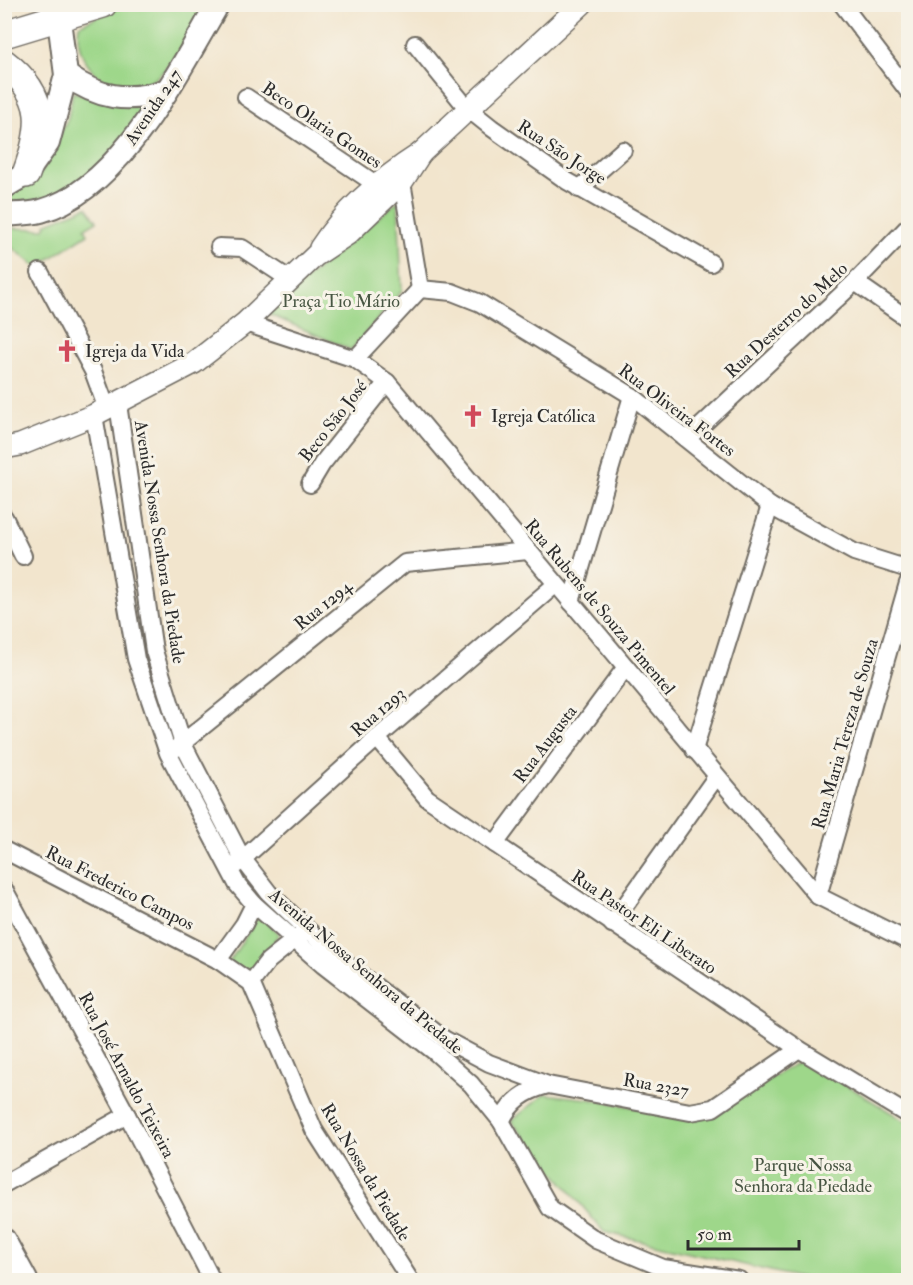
<svg xmlns="http://www.w3.org/2000/svg" width="913" height="1285" font-family="'IM FELL Double Pica',serif">
<rect width="100%" height="100%" fill="#f7f3e8"/>
<filter id="ink" filterUnits="userSpaceOnUse"><feTurbulence type="fractalNoise" baseFrequency=".0167" numOctaves="2"/><feDisplacementMap in="SourceGraphic" scale="12" xChannelSelector="R" yChannelSelector="G"/><feConvolveMatrix kernelMatrix="1 2 1 2 8 2 1 2 1" color-interpolation-filters="sRGB"/></filter>
<filter id="wash" filterUnits="userSpaceOnUse"><feTurbulence type="fractalNoise" baseFrequency=".008" numOctaves="4" result="noise"/><feDisplacementMap in="SourceGraphic" scale="24" xChannelSelector="R" yChannelSelector="G"/><feGaussianBlur stdDeviation="1.35" result="paint"/><feColorMatrix in="noise" values="0 0 0 0 0 0 0 0 0 0 0 0 0 0 0 0 0 1.4 0 .05"/><feComposite in="paint" operator="in"/></filter>
<g filter="url(#wash)">
<rect width="100%" height="100%" fill="#f2e5cd"/>
<!-- green -->
<g fill="#9ed78a" stroke="#64815a" stroke-width="1.5">
<path d="M123 5H206C190 31 176 66 149 83 144 86 137 86 131 86 99 89 73 57 79 25Z"/>
<path d="M73 92 145 109C107 160 75 206 5 202L4 198 41 173 68 118Z"/>
<polygon points="398,201 402,291 351,350 266,313"/>
<polygon points="87,207 97,221 85,228 88,234 37,267 5,242 4,228 44,229 47,223"/>
<polygon points="260,914 279,934 243,984 226,967"/>
<polygon points="804,1059 908,1123 908,1280 809,1280 604,1232 511,1121 545,1094 589,1099 698,1119"/>
</g>
</g>
<g filter="url(#ink)">
<g fill="none" stroke-linecap="round" stroke-linejoin="round">
<!-- minor casing -->
<g stroke="#716c64" stroke-width="20">
<g id="minor">
<polyline points="842,4 908,91"/>
<polyline points="415,44 467,108 492,128 567,181 711,263"/>
<polyline points="246,97 377,185"/>
<polyline points="397,177 402,182 420,289"/>
<polyline points="579,189 623,150"/>
<polyline points="219,247 242,248 289,279"/>
<polyline points="40,272 93,371 107,409"/>
<polyline points="855,282 908,319"/>
<polyline points="420,289 452,292 480,303 632,396 770,506 854,552 908,569"/>
<polyline points="245,323 355,359 387,382 818,896 908,941"/>
<polyline points="355,359 420,289"/>
<polyline points="118,404 154,651 183,744 242,858 269,893 332,953 444,1039 489,1063 548,1085 690,1112 713,1108 799,1049"/>
<polyline points="94,415 136,659 168,753 237,884 254,904 323,965 435,1052 471,1084 501,1121 550,1208 596,1240 663,1268 739,1280"/>
<polyline points="687,439 855,282 908,227"/>
<polyline points="310,484 322,464 387,382"/>
<polyline points="4,517 23,556"/>
<polyline points="571,602 632,396"/>
<polyline points="377,738 427,798 799,1049 908,1115"/>
<polyline points="175,749 405,563 528,551"/>
<polyline points="694,750 770,506"/>
<polyline points="495,844 626,667"/>
<polyline points="4,850 218,960 251,983 314,1130 410,1280"/>
<polyline points="236,865 377,738 555,585"/>
<polyline points="4,889 127,1115 212,1280"/>
<polyline points="818,896 908,583"/>
<polyline points="612,924 716,777"/>
<polyline points="218,960 244,924 254,904"/>
<polyline points="251,983 268,961 304,932"/>
<path d="M501 1121C512 1100 525 1091 548 1085"/>
<polyline points="4,1184 127,1115"/>
</g>
</g>
<!-- tertiary casing -->
<g stroke="#716c64" stroke-width="24">
<g id="tertiary">
<path d="M320 248C345 209 382 178 421 153L582 4"/>
<polyline points="4,448 20,445 94,415 194,363 245,323 315,256 348,234 402,182 421,153"/>
</g>
</g>
<!-- secondary casing -->
<g stroke="#716c64" stroke-width="26">
<g id="secondary">
<path d="M66 75C98 98 127 103 165 91"/>
<polyline points="4,187 26,174 48,143 66,75 57,4"/>
<path d="M4 215C16 214 30 214 41 211 121 189 178 71 218 4"/>
<polyline points="4,1240 26,1280"/>
</g>
</g>
<!-- trunk casing -->
<g stroke="#716c64" stroke-width="30">
<g id="trunk">
<polyline points="4,34 103,4"/>
<path d="M4 63C48 96 43 128 26 174"/>
</g>
</g>
<!-- minor -->
<use href="#minor" stroke="#fff" stroke-width="16"/>
<!-- tertiary -->
<use href="#tertiary" stroke="#fff" stroke-width="21"/>
<!-- secondary -->
<use href="#secondary" stroke="#fff" stroke-width="22"/>
<!-- trunk -->
<use href="#trunk" stroke="#fff" stroke-width="27"/>
</g>
</g>
<!-- icons -->
<defs>
<g id="church-bare" transform="scale(1.8)"><path d="M-1.2-6h2.4v3.5h3.3v2.4h-3.3V6h-2.4V-.1h-3.3v-2.4h3.3Z" fill="#d1495b" stroke="#f7f3e8" stroke-width="2.5" paint-order="stroke"/></g>
</defs>
<g fill-rule="evenodd">
<use href="#church-bare" x="67" y="351"/>
<use href="#church-bare" x="473" y="416"/>
</g>
<g text-anchor="middle" stroke-width="6" stroke-linejoin="round" paint-order="stroke">
<!-- street labels -->
<g font-size="18" fill="#2b2b2b" stroke="#f7f3e8">
<text transform="translate(153 107) rotate(-56)" y="6">Avenida 247</text>
<text transform="translate(322 125) rotate(34)" y="6">Beco Olaria Gomes</text>
<text transform="translate(562 152) rotate(33)" y="6">Rua São Jorge</text>
<text transform="translate(786 320) rotate(-43)" y="6">Rua Desterro do Melo</text>
<text transform="translate(677 410) rotate(37)" y="6">Rua Oliveira Fortes</text>
<text transform="translate(333 421) rotate(-52)" y="6">Beco São José</text>
<text transform="translate(160 542) rotate(81)" y="6">Avenida Nossa Senhora da Piedade</text>
<text transform="translate(323 605) rotate(-39)" y="6">Rua 1294</text>
<text transform="translate(600 607) rotate(50)" y="6">Rua Rubens de Souza Pimentel</text>
<text transform="translate(378 712) rotate(-41)" y="6">Rua 1293</text>
<text transform="translate(845 734) rotate(-74)" y="6">Rua Maria Tereza de Souza</text>
<text transform="translate(545 744) rotate(-53)" y="6">Rua Augusta</text>
<text transform="translate(120 888) rotate(27)" y="6">Rua Frederico Campos</text>
<text transform="translate(644 922) rotate(34)" y="6">Rua Pastor Eli Liberato</text>
<text transform="translate(366 971) rotate(40)" y="6">Avenida Nossa Senhora da Piedade</text>
<text transform="translate(127 1075) rotate(62)" y="6">Rua José Arnaldo Teixeira</text>
<text transform="translate(656 1085) rotate(10)" y="6">Rua 2327</text>
<text transform="translate(366 1172) rotate(59)" y="6">Rua Nossa da Piedade</text>
</g>
<!-- park labels -->
<g font-size="18" fill="#485643" stroke="#f7f3e8">
<text x="341" y="307">Praça Tio Mário</text>
<text x="803" y="1171">Parque Nossa<tspan x="803" dy="21">Senhora da Piedade</tspan></text>
</g>
<!-- poi labels -->
<g font-size="18" fill="#2b2b2b" stroke="#f7f3e8" text-anchor="start">
<text x="85" y="357">Igreja da Vida</text>
<text x="491" y="422">Igreja Católica</text>
</g>
</g>
<!-- margin -->
<rect width="913" height="1285" fill="none" stroke="#f7f3e8" stroke-width="24"/>
<!-- scale -->
<path d="M688 1240v9h111v-9" fill="none" stroke="#2b2b2b" stroke-width="3"/>
<text x="697" y="1240" font-size="18" fill="#2b2b2b" stroke="#f7f3e8" stroke-width="4.5" paint-order="stroke">50 m</text>
</svg>
